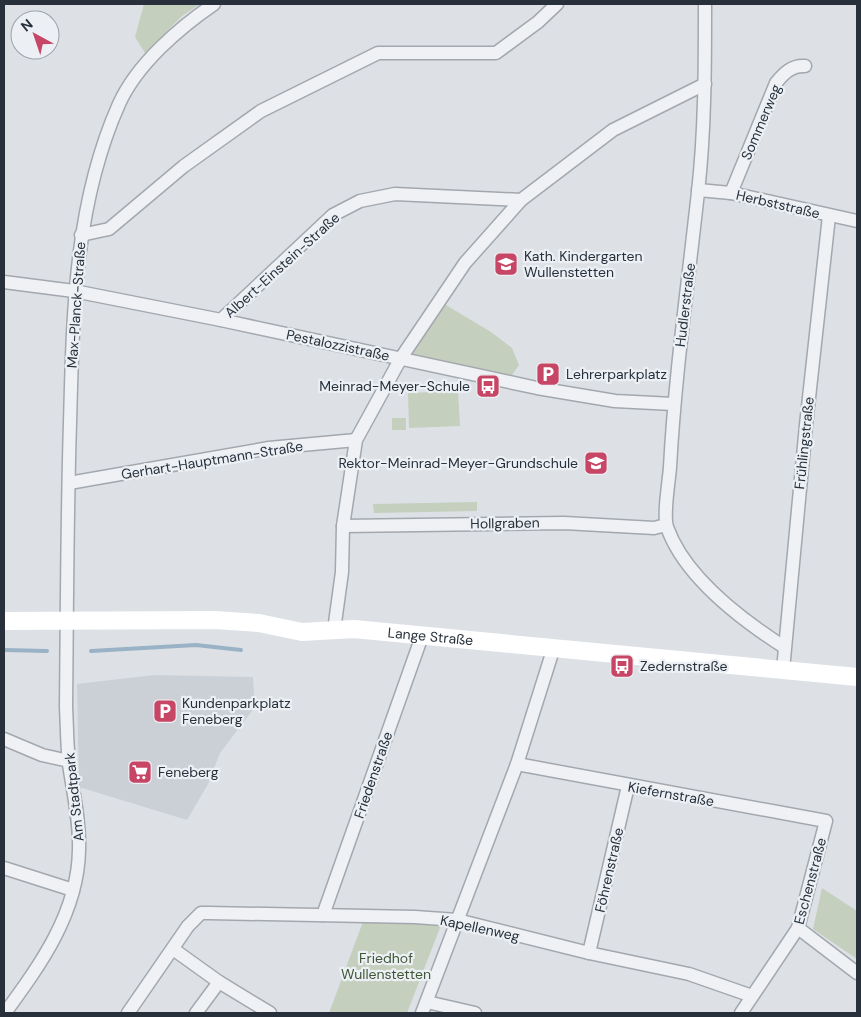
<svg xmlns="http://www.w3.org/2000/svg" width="861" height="1017" font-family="'DM Sans',sans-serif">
<rect width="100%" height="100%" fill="#dde1e6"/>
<!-- built -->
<polygon fill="#cbd0d7" points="154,675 253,677 255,707 220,753 208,784 187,820 79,787 77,684"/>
<!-- green -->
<g fill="#c4cfbe">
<polygon points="144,4 200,4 182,16 145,53 135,37"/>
<polygon points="441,302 491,332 512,348 519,365 508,381 403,357"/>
<polygon points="458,391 460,426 409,428 408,393"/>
<rect x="392" y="418" width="14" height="12"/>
<polygon points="477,502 477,511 374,513 373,504"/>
<polygon points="822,888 857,911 857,959 813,929"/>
<polygon points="364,919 443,920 407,1013 329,1013"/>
</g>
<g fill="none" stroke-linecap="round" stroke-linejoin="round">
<!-- stream -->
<g stroke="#99b2c5" stroke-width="4">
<polyline points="4,650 47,651"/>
<polyline points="91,651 196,645 241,650"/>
</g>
<!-- street casing -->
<g stroke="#a3a8af" stroke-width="15">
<g id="street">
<path d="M705 4C705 67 705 130 698 192 688 284 675 375 670 467 669 482 663 514 667 527 684 576 742 620 784 647"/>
<polyline points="698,190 731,193 857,221"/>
<path d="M731 193 776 83C784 73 792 65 805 66"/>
<polyline points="81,235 109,229 184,166 261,111 378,53 496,53 538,22 557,4"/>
<polyline points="4,282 74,291 221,320 537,388 615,401 673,404"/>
<polyline points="221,320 333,215 360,201 395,194 521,200"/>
<polyline points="69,483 269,448 356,440"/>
<polyline points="343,526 564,523 654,528 666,525"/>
<polyline points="334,630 342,572 343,526 356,440 401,358 465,263 521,200 613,130 705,84"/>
<polyline points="783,670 806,425 829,216"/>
<polyline points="4,739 42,755 69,761"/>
<polyline points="517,764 826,821 798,928 741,1013"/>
<polyline points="4,868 73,890"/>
<polyline points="323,915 422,636"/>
<polyline points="798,928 857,973"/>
<polyline points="173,949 219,982 196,1013"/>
<polyline points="589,953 628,786"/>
<polyline points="219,982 270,1013"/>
<polyline points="427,1002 475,1013"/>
<path d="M5 1013C40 965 78 913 79 850 80 821 73 792 69 764 67 745 67 726 66 707 67 612 67 518 70 423 73 315 74 205 119 104 137 64 179 28 214 4"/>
<polyline points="128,1013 188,926 201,913 209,913 415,917 457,920 589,953 689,974 752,996"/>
<polyline points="422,1013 517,764 554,647"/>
</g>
</g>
<!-- street -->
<use href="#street" stroke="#eff1f4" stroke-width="12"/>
<!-- secondary -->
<path stroke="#fff" stroke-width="18" id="s1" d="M4 621 215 620 259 623 302 632 354 629 857 677"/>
</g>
<!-- icons -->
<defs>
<g id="school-square" transform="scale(1.25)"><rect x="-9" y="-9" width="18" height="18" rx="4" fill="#c74665" stroke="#ecf0f4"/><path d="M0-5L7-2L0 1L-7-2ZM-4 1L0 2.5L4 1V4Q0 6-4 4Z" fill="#fff"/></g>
<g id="parking-square" transform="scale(1.25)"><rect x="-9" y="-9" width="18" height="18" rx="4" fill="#c74665" stroke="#ecf0f4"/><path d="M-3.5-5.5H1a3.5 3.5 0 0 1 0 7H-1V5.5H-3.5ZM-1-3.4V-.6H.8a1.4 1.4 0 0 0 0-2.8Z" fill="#fff"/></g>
<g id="bus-square" transform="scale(1.25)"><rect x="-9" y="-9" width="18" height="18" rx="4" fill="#c74665" stroke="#ecf0f4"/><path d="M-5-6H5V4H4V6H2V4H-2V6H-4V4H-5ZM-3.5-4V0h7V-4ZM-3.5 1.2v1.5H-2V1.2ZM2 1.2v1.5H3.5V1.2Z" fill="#fff"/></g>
<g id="supermarket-square" transform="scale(1.25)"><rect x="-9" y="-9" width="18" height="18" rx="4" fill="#c74665" stroke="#ecf0f4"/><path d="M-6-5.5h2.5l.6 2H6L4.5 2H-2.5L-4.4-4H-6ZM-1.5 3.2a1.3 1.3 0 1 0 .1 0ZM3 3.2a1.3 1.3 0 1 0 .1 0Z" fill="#fff"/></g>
</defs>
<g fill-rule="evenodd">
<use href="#school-square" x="506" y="264"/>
<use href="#parking-square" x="548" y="374"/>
<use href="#bus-square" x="488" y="386"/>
<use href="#school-square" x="596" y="463"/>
<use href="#bus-square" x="622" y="666"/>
<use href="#parking-square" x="165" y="711"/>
<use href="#supermarket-square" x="140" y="772"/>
</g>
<g text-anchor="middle" stroke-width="4.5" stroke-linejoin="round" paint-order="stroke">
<!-- street labels -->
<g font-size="14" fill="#27303b" stroke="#ecf0f4">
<text transform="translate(761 122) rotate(-67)" y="5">Sommerweg</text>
<text transform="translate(778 204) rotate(13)" y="5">Herbststraße</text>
<text transform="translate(282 265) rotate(-42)" y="5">Albert-Einstein-Straße</text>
<text transform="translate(76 305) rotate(-86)" y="5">Max-Planck-Straße</text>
<text transform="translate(685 305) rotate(-83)" y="5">Hudlerstraße</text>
<text transform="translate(338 345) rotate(12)" y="5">Pestalozzistraße</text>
<text transform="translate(804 443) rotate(-84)" y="5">Frühlingstraße</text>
<text transform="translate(212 460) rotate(-9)" y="5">Gerhart-Hauptmann-Straße</text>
<text transform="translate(505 523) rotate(-1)" y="5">Hollgraben</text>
<text dy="5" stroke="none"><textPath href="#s1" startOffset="428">Lange Straße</textPath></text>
<text transform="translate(373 775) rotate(-71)" y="5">Friedenstraße</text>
<text transform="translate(671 794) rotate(10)" y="5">Kiefernstraße</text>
<text transform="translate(74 797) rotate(-96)" y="5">Am Stadtpark</text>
<text transform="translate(609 870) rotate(-77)" y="5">Föhrenstraße</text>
<text transform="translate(810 881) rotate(-75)" y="5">Eschenstraße</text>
<text transform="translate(480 928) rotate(12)" y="5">Kapellenweg</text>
</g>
<!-- poi labels -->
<g font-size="14" fill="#27303b" stroke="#ecf0f4" text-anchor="start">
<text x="524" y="261">Kath. Kindergarten<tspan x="524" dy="16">Wullenstetten</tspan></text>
<text x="566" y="379">Lehrerparkplatz</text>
<text x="470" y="391" text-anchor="end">Meinrad-Meyer-Schule</text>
<text x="578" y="468" text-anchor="end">Rektor-Meinrad-Meyer-Grundschule</text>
<text x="640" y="671">Zedernstraße</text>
<text x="182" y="708">Kundenparkplatz<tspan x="182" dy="16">Feneberg</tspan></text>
<text x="158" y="777">Feneberg</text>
</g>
<!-- park labels -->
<g font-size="14" fill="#3e5635" stroke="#ecf0f4">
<text x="386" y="963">Friedhof<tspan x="386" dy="16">Wullenstetten</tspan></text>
</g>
</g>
<!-- border -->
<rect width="861" height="1017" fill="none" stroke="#27303b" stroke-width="10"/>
<!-- north arrow -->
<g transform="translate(35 35) rotate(320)"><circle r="24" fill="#ecf0f4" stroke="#9da3aa"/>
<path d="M0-4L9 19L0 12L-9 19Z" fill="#c74665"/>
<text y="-8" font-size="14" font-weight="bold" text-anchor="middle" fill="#27303b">N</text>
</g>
</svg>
